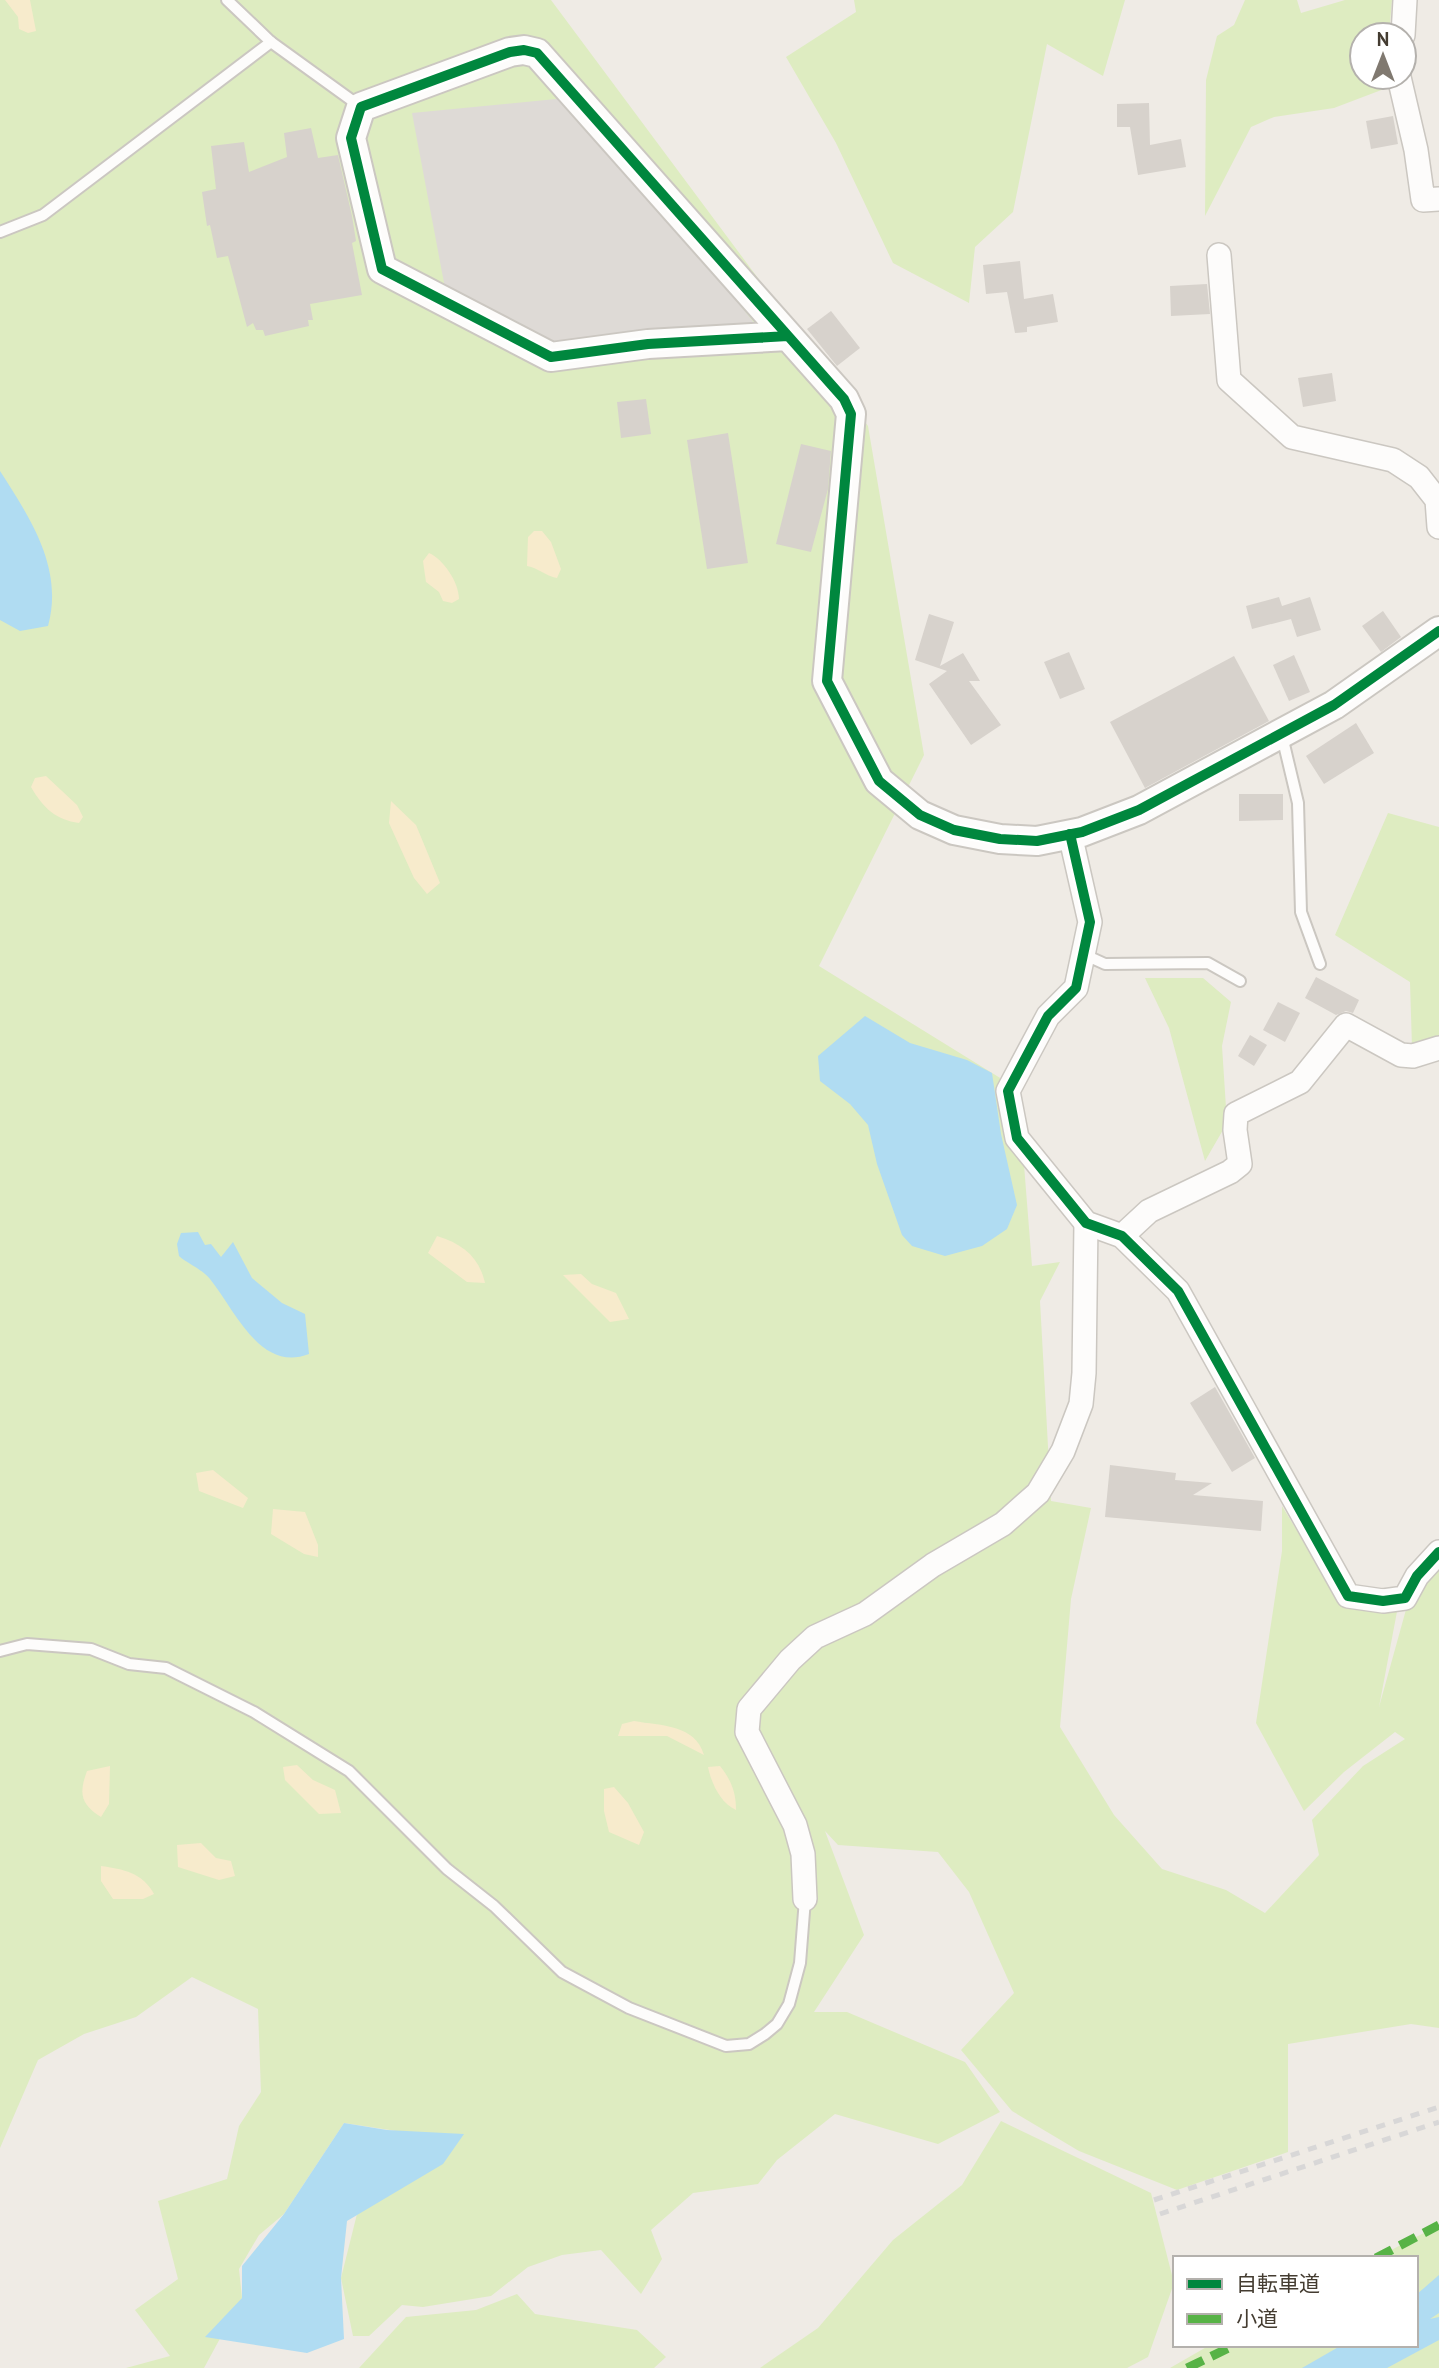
<svg xmlns="http://www.w3.org/2000/svg" width="1439" height="2368" font-family="'PT Sans','Noto Sans JP',sans-serif">
<rect width="100%" height="100%" fill="#efebe5"/>
<!-- green -->
<g fill="#deecc1">
<polygon points="0,0 551,0 868,426 924,755 819,966 1018,1089 1032,1266 1060,1262 1040,1301 1051,1501 1091,1508 1071,1599 1060,1727 1114,1815 1162,1869 1226,1890 1265,1913 1319,1855 1312,1820 1363,1766 1405,1739 1395,1732 1344,1772 1304,1811 1256,1723 1282,1551 1282,1506 1330,1585 1399,1601 1379,1707 1407,1606 1439,1562 1439,2028 1411,2024 1288,2044 1288,2152 1177,2190 1079,2151 1012,2111 961,2050 1014,1993 969,1892 938,1852 838,1845 825,1831 864,1935 814,2012 847,2012 965,2062 1000,2112 938,2144 835,2114 777,2160 758,2184 693,2193 651,2230 662,2259 641,2294 601,2250 562,2255 528,2267 491,2296 423,2307 402,2305 369,2336 353,2336 341,2278 357,2214 389,2194 403,2132 344,2123 284,2214 259,2235 239,2269 242,2298 204,2368 126,2368 170,2356 135,2310 178,2279 158,2201 227,2179 239,2126 261,2092 258,2009 192,1977 136,2017 84,2034 38,2060 0,2148"/>
<polygon points="854,0 1125,0 1103,76 1047,44 1013,212 975,247 969,303 893,263 836,143 786,57 856,12"/>
<polygon points="1245,0 1297,0 1301,13 1345,0 1392,0 1389,35 1362,35 1362,77 1385,77 1384,89 1334,108 1274,117 1251,127 1205,216 1206,80 1217,36 1234,25"/>
<polygon points="1388,813 1439,827 1439,1039 1412,1047 1410,982 1335,935"/>
<polygon points="1145,978 1203,978 1231,1002 1222,1046 1227,1123 1205,1161 1169,1028"/>
<polygon points="1001,2121 1151,2193 1174,2283 1148,2357 1127,2368 760,2368 818,2328 893,2240 962,2185"/>
<polygon points="1439,2225 1439,2368 1170,2368 1210,2345 1416,2345 1416,2258 1376,2258"/>
<polygon points="517,2294 535,2314 637,2330 666,2357 654,2368 359,2368 406,2317 476,2310"/>
</g>
<!-- sand -->
<g fill="#f7ebcc">
<polygon points="5,0 30,0 36,31 28,33 19,29 18,17"/>
<path d="M534 531H542L551 542 561 569 557 578C545 576 539 568 527 566L528 537Z"/>
<path d="M429 553C443 559 459 582 459 599L452 603 443 601 439 592 426 582 423 561Z"/>
<path d="M46 776 77 805 83 817 79 823C56 820 43 808 31 787L35 778Z"/>
<polygon points="391,801 416,825 440,883 427,894 414,878 389,823"/>
<path d="M437 1236C463 1244 479 1257 485 1283L467 1282 428 1253Z"/>
<polygon points="581,1274 592,1284 616,1293 629,1319 610,1322 563,1275"/>
<polygon points="213,1470 248,1498 243,1508 199,1491 196,1473"/>
<polygon points="273,1509 305,1512 318,1545 318,1557 304,1554 271,1534"/>
<path d="M634 1721C661 1726 695 1724 704 1755L667 1736H618L622 1724Z"/>
<polygon points="297,1765 313,1780 335,1790 341,1813 319,1814 285,1780 283,1767"/>
<path d="M110 1766 109 1804 101 1817C80 1804 79 1793 87 1771Z"/>
<path d="M720 1766C731 1780 736 1792 736 1810 720 1803 711 1782 708 1767Z"/>
<polygon points="614,1787 628,1803 644,1832 639,1845 609,1832 604,1811 604,1789"/>
<polygon points="201,1843 216,1858 231,1861 235,1876 219,1880 178,1867 177,1845"/>
<path d="M101 1866C123 1869 143 1873 154 1894L143 1899H113L101 1881Z"/>
</g>
<!-- parking -->
<polygon fill="#dedad6" points="576,97 755,324 551,357 448,304 412,113"/>
<!-- water -->
<g fill="#b0dcf2">
<path d="M0 471C30 518 64 568 48 626L20 631 0 620Z"/>
<polygon points="865,1016 910,1043 967,1060 992,1073 1001,1134 1017,1205 1007,1229 982,1246 945,1256 912,1246 902,1235 877,1164 868,1125 850,1104 820,1081 818,1056"/>
<path d="M198 1232 205 1245 211 1244 221 1257 233 1242 252 1278 282 1303 305 1314 309 1354C260 1373 235 1310 210 1279 202 1269 188 1264 179 1256L177 1244 181 1233Z"/>
<polygon points="344,2123 387,2130 464,2134 443,2164 347,2221 341,2278 344,2339 307,2353 205,2337 242,2298 242,2266 284,2214"/>
<polygon points="1439,2275 1439,2313 1430,2319 1439,2317 1439,2340 1387,2368 1302,2368 1342,2345 1416,2345 1416,2295"/>
</g>
<!-- building -->
<g fill="#d7d2cc">
<polygon points="1149,103 1150,145 1181,139 1186,167 1138,175 1130,127 1117,127 1117,104"/>
<polygon points="1393,116 1398,144 1371,149 1366,121"/>
<polygon points="311,128 318,158 338,155 352,216 356,241 352,243 362,295 310,304 313,320 308,320 309,326 265,336 263,330 256,330 253,323 247,327 228,256 217,258 210,225 207,226 202,192 216,189 211,146 244,142 249,172 287,157 284,133"/>
<polygon points="1020,261 1024,299 1053,294 1058,322 1027,327 1027,332 1015,333 1007,292 986,294 983,265"/>
<polygon points="1207,284 1210,314 1171,316 1170,286"/>
<polygon points="831,311 860,348 837,366 807,329"/>
<polygon points="1332,373 1336,401 1303,407 1298,378"/>
<polygon points="646,399 651,434 621,438 617,402"/>
<polygon points="728,433 748,563 707,569 687,440"/>
<polygon points="801,444 831,451 828,489 811,552 776,544"/>
<polygon points="1279,597 1282,606 1310,597 1321,630 1297,637 1291,619 1252,629 1246,606"/>
<polygon points="1383,611 1401,637 1381,652 1362,626"/>
<polygon points="929,614 954,622 940,666 963,653 980,681 969,681 1001,725 971,745 929,684 947,671 915,660"/>
<polygon points="1069,652 1085,689 1060,699 1044,662"/>
<polygon points="1294,655 1310,692 1289,701 1273,665"/>
<polygon points="1234,656 1269,721 1145,788 1110,722"/>
<polygon points="1356,723 1374,753 1324,784 1306,756"/>
<polygon points="1239,794 1283,794 1283,820 1239,821"/>
<polygon points="1316,977 1359,1000 1353,1013 1346,1011 1336,1015 1305,998"/>
<polygon points="1278,1002 1300,1013 1285,1042 1263,1030"/>
<polygon points="1250,1035 1267,1045 1254,1066 1238,1056"/>
<polygon points="1215,1387 1255,1458 1232,1472 1190,1403"/>
<polygon points="1110,1465 1176,1473 1175,1480 1212,1483 1193,1495 1263,1501 1261,1531 1105,1517"/>
</g>
<g fill="none" stroke-linecap="round" stroke-linejoin="round">
<!-- service casing -->
<g stroke="#cbc7c1" stroke-width="14">
<g id="service">
<polyline points="227,0 271,42 361,107"/>
<polyline points="0,232 43,215 271,42"/>
<polyline points="1282,736 1298,803 1301,912 1320,964"/>
<polyline points="1083,954 1105,964 1208,963 1240,981"/>
<polyline points="0,1651 27,1644 91,1649 129,1664 166,1668 254,1712 349,1771 447,1869 494,1906 562,1972 629,2008 726,2046 749,2044 765,2034 777,2024 789,2004 800,1963 805,1899"/>
</g>
</g>
<!-- minor casing -->
<g stroke="#cbc7c1" stroke-width="26">
<g id="minor">
<polyline points="1403,35 1405,0"/>
<polyline points="1399,77 1416,150 1423,200 1439,199"/>
<polyline points="1219,255 1229,380 1292,437 1393,460 1419,477 1437,500 1439,527"/>
<polyline points="1070,834 1090,922 1076,988 1048,1016 1008,1091 1017,1138 1086,1223 1122,1236 1178,1291 1348,1596 1383,1601 1405,1598 1417,1576 1439,1552"/>
<polyline points="1122,1236 1149,1211 1230,1172 1240,1164 1235,1130 1236,1114 1300,1082 1346,1025 1401,1055 1413,1056 1439,1048"/>
<polyline points="805,1899 803,1854 795,1825 747,1732 749,1709 790,1660 815,1637 865,1614 933,1565 1003,1524 1038,1493 1063,1451 1081,1404 1084,1373 1086,1223"/>
</g>
</g>
<!-- tertiary casing -->
<g stroke="#cbc7c1" stroke-width="32">
<polyline id="tertiary" points="788,336 648,344 551,357 382,269 351,138 361,107 510,52 524,50 537,53 844,399 851,414 827,681 879,781 920,815 954,830 1000,839 1037,841 1082,832 1139,810 1334,705 1439,631"/>
</g>
<!-- service -->
<use href="#service" stroke="#fdfcfb" stroke-width="10"/>
<!-- minor -->
<use href="#minor" stroke="#fdfcfb" stroke-width="23"/>
<!-- tertiary -->
<use href="#tertiary" stroke="#fdfcfb" stroke-width="28"/>
<!-- rail -->
<g stroke="#d8d7d7" stroke-width="5" stroke-dasharray="9 9" stroke-linecap="butt">
<polyline points="1154,2200 1439,2107"/>
<polyline points="1160,2214 1439,2122"/>
</g>
<!-- quiet -->
<g stroke="#57b346" stroke-width="9" stroke-dasharray="18 9" stroke-linecap="butt">
<polyline points="1376,2258 1439,2225"/>
<polyline points="1187,2368 1235,2345"/>
</g>
<!-- cycleway casing -->
<g stroke="#fff" stroke-width="15">
<g id="cycleway">
<polyline points="788,336 648,344 551,357 382,269 351,138 361,107 510,52 524,50 537,53 844,399 851,414 827,681 879,781 920,815 954,830 1000,839 1037,841 1082,832 1139,810 1334,705 1439,631"/>
<polyline points="1070,834 1090,922 1076,988 1048,1016 1008,1091 1017,1138 1086,1223 1122,1236 1178,1291 1348,1596 1383,1601 1405,1598 1417,1576 1439,1552"/>
</g>
</g>
<!-- cycleway -->
<use href="#cycleway" stroke="#00873e" stroke-width="10"/>
</g>
<!-- legend -->
<rect x="1173" y="2256" width="245" height="91" fill="#ffffff" stroke="#b4b1ad" stroke-width="2"/>
<rect x="1187" y="2279" width="35" height="10" fill="#00873e" stroke="#b4b1ad" stroke-width="2"/>
<text x="1236" y="2291" font-size="21" fill="#443c31">自転車道</text>
<rect x="1187" y="2314" width="35" height="10" fill="#57b346" stroke="#b4b1ad" stroke-width="2"/>
<text x="1236" y="2326" font-size="21" fill="#443c31">小道</text>
<!-- north arrow -->
<g transform="translate(1383 56)"><circle r="33" fill="#ffffff" stroke="#b4b1ad" stroke-width="2"/>
<path d="M0-5L12 26L0 18L-12 26Z" fill="#807970"/>
<text y="-10" font-size="19" font-weight="bold" text-anchor="middle" fill="#443c31">N</text>
</g>
</svg>
